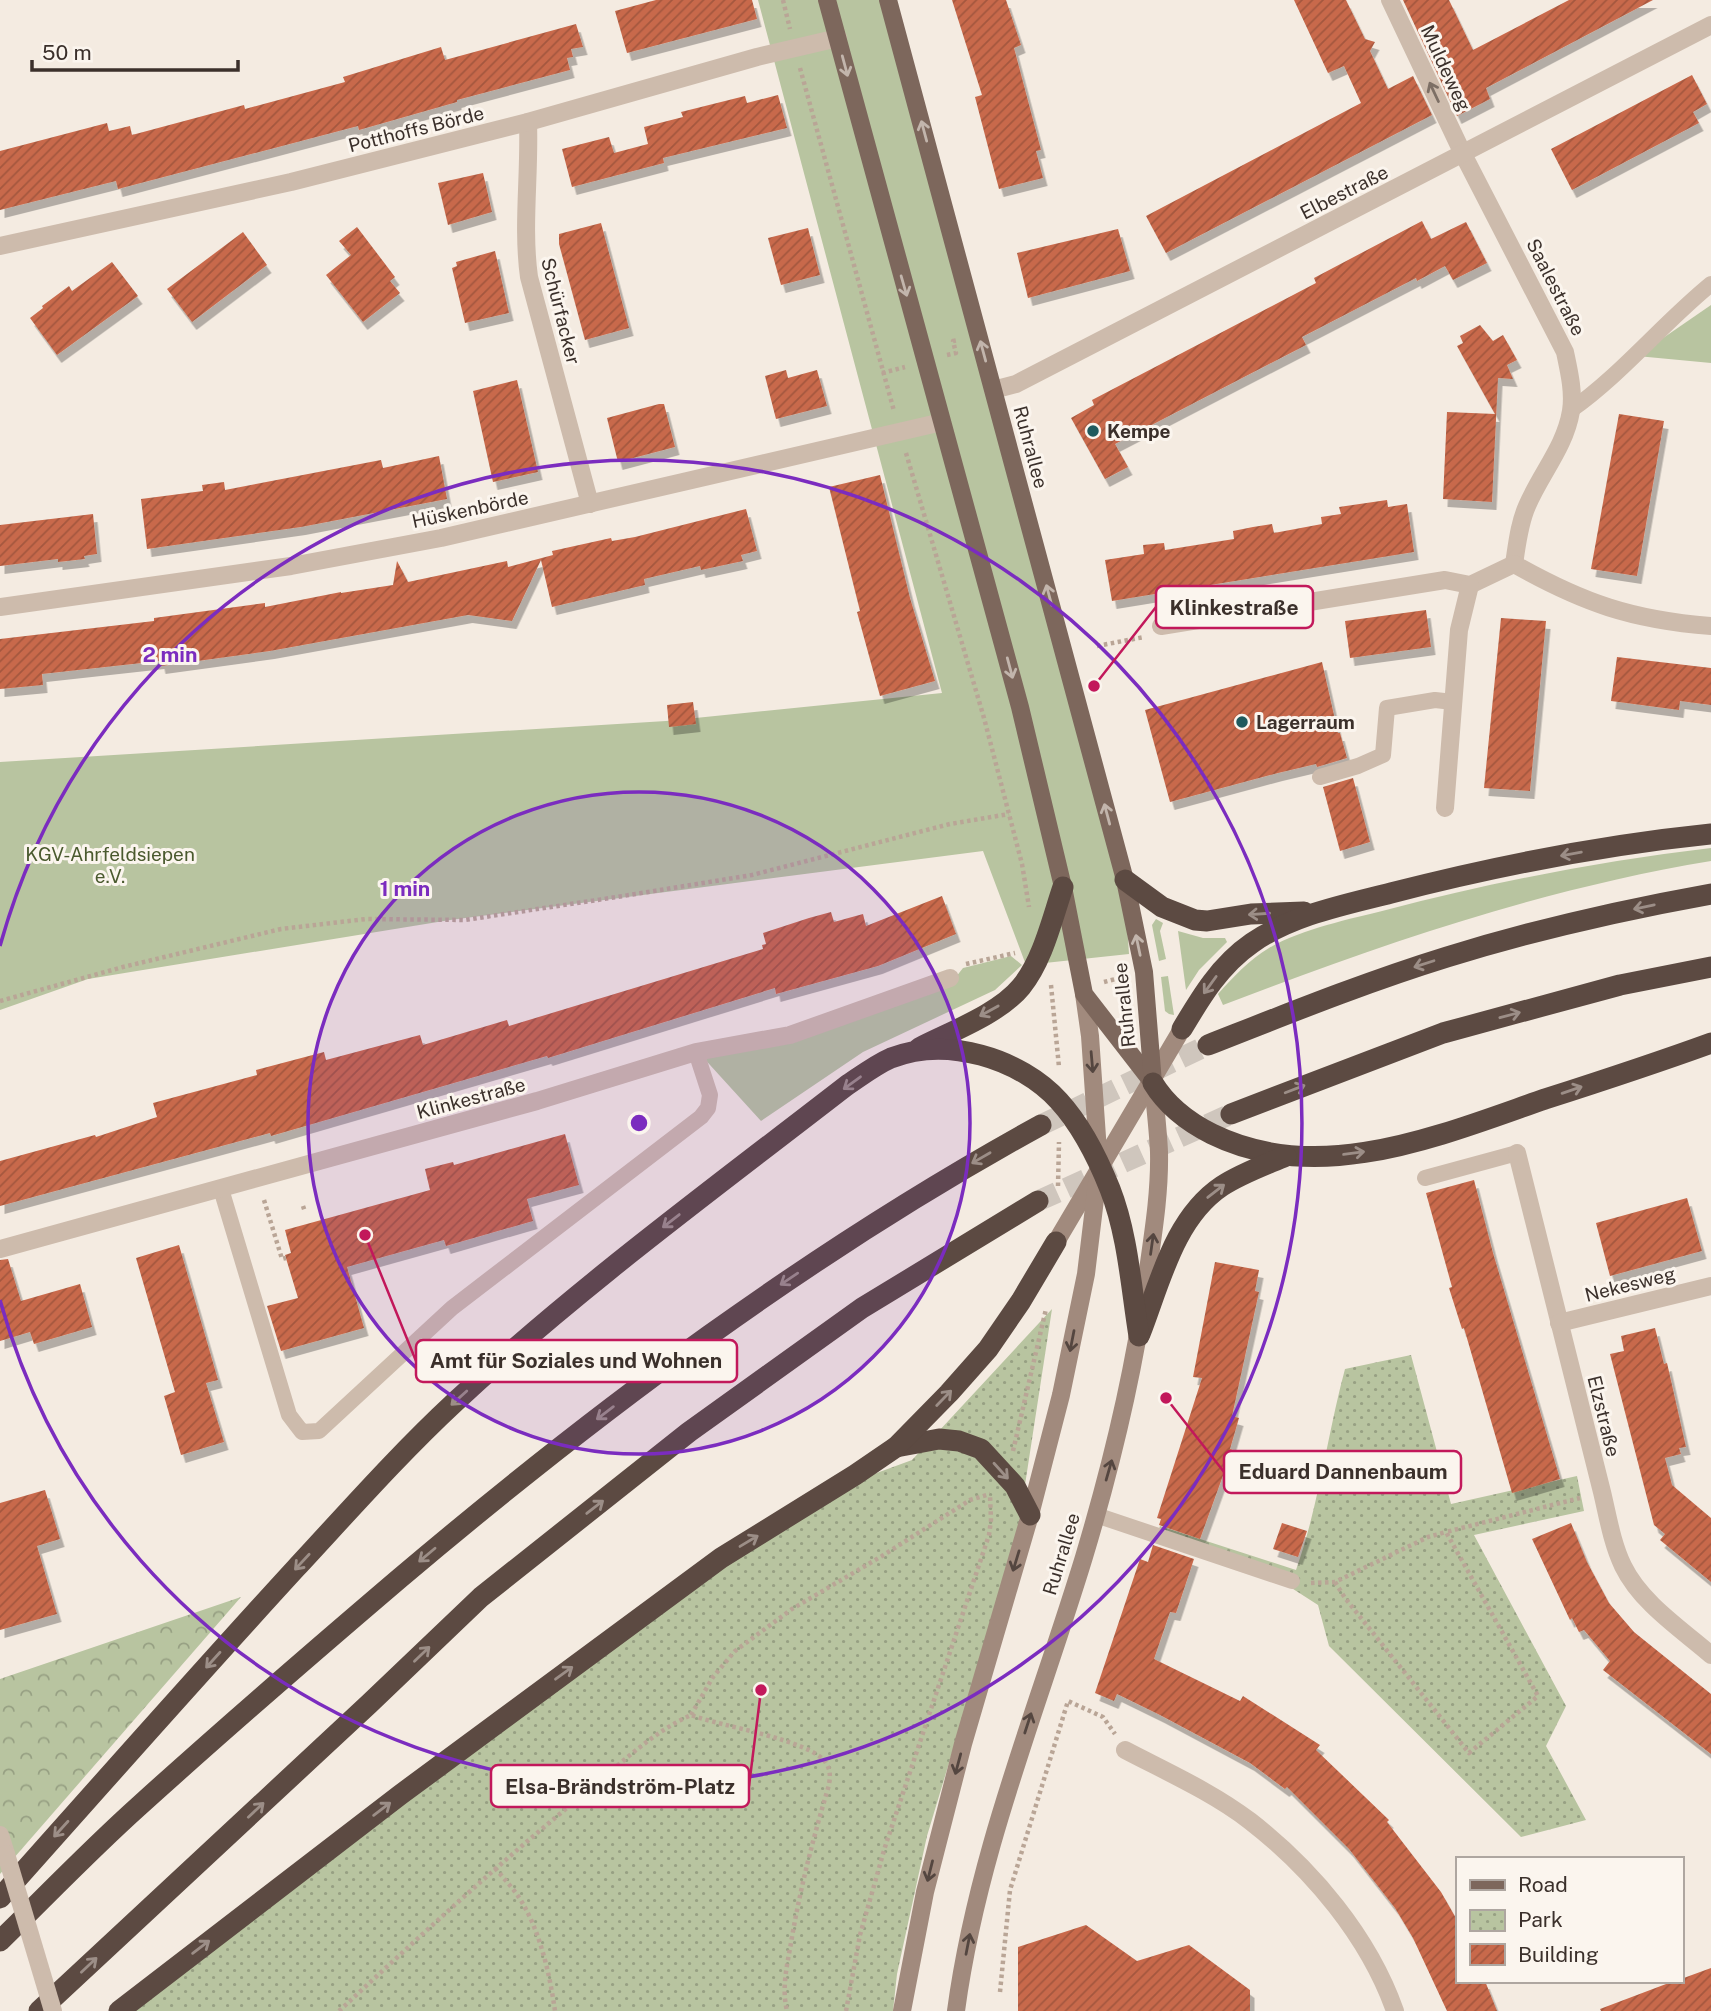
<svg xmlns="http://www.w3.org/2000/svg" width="1711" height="2011" font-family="'Public Sans',sans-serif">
<defs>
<pattern id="forest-crowns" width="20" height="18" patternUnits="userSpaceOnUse" patternTransform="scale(1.75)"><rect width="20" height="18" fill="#b8c4a0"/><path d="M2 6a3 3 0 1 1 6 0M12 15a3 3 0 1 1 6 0" fill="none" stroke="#97a083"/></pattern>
<pattern id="park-dots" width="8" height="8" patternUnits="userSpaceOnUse" patternTransform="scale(1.75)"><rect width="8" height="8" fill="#b8c4a0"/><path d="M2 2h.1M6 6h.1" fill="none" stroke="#97a083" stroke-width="1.8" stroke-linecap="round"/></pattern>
<pattern id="building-hatch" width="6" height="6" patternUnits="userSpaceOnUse" patternTransform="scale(1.75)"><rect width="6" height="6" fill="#c8694b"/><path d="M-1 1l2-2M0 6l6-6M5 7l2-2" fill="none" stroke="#a4573f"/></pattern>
<filter id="shadow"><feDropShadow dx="4.5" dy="8" stdDeviation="0" flood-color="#0004"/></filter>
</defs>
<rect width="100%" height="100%" fill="#f4ebe1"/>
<!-- green -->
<g fill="#b8c4a0">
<polygon points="758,0 886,0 1124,880 1129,954 1026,965 983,851 450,920 88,979 0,1010 0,762 666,721 942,693"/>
<polygon points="1711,305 1711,363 1637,356"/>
<path d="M1711 848V861C1542 889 1382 944 1223 1005L1218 994C1233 977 1250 959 1269 948 1302 929 1350 919 1386 910 1493 882 1601 861 1711 848Z"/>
<polygon points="1156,919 1163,923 1160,931 1166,959 1159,961 1152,925"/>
<polygon points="1178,931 1203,938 1225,938 1227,942 1199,970 1186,990"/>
<polygon points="1011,956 1022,965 995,990 863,1052 761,1121 700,1054 952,982 963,968"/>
<polygon points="1168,976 1174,1015 1169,1014 1165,1011 1161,977"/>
</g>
<!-- forest -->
<polygon fill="url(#forest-crowns)" points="241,1597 0,1874 0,1679"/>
<!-- park -->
<g fill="url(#park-dots)">
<polygon points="1052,1309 1017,1537 927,1836 897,1974 893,2011 124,2011 747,1545 855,1481 912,1460"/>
<path d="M1411 1355 1451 1504 1577 1476 1584 1511 1474 1535 1566 1706 1546 1746 1586 1820 1521 1837 1329 1646 1318 1605 1290 1587 1155 1540 1160 1526 1296 1570C1319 1505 1327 1436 1345 1369Z"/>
</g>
<!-- building -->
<g fill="url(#building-hatch)" filter="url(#shadow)">
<polygon points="656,0 752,0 757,19 627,53 615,11"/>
<polygon points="952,0 1006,0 1021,45 1014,48 1041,150 1036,151 1043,178 999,189 975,97 982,95"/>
<polygon points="1294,0 1346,0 1365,39 1375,42 1370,51 1388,89 1413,76 1432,115 1166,253 1146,216 1361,103 1344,66 1328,73"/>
<polygon points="1403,0 1449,0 1473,50 1569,0 1653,0 1486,88 1490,99 1457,116"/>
<polygon points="576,24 583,47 571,49 573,57 567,58 570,70 457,100 457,102 359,130 358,126 118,189 116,181 0,210 0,151 107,123 109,131 130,126 132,135 244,105 245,109 345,82 343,77 441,47 445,60"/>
<polygon points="1692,75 1707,104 1693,112 1699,123 1572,190 1551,149"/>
<polygon points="778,95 787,128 663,158 664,163 572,187 562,149 609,137 614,153 648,144 644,127 683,117 681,112 745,96 747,103"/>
<polygon points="483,173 492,212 448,225 438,183"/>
<polygon points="1422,221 1431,239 1466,222 1487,263 1453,280 1445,266 1417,281 1416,278 1302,337 1306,345 1115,444 1128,467 1105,479 1071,418 1094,405 1092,400 1316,283 1314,278"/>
<polygon points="601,223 629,328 585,340 559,244 559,234"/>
<polygon points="357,227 395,277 390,281 400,293 363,322 326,275 351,255 339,241"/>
<polygon points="808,228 820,275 781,285 768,238"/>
<polygon points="1118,229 1130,271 1028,298 1017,253"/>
<polygon points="243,232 267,265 192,322 167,289"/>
<polygon points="495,251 509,313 465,323 452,268 457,266 456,262"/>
<polygon points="112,262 138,296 57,355 30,318 43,308 42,306 69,286 72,291"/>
<polygon points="1480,325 1493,341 1503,335 1517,360 1507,365 1513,379 1498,378 1492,502 1443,499 1447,412 1495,414 1457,346 1463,343 1460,336"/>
<polygon points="786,370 788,378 817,370 827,406 776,419 765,376"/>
<polygon points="517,380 538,472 493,482 473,391"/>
<polygon points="659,404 664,404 675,447 618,462 607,418"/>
<polygon points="1619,414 1664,421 1637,576 1591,569"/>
<polygon points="439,456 447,499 301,527 147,549 141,499 203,491 202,485 224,482 225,490 381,460 383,468"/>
<polygon points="880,475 910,598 935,681 880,696 857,612 860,611 829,487"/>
<polygon points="1387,500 1388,507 1407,504 1414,552 1112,601 1105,560 1144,554 1143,545 1164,543 1165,550 1234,539 1233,531 1253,527 1272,524 1274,533 1322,524 1321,517 1341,514 1339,507"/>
<polygon points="746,509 757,551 741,555 743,561 701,570 700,566 644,579 645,585 552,607 541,560 512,621 468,615 270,651 161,666 160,661 42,674 43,685 0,689 0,639 154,621 154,618 265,603 265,607 341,592 341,593 393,585 397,561 408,582 507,561 508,567 553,555 552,551 611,538 612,541 635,537"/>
<polygon points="93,514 97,554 84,556 85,559 58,562 58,559 0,566 0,525"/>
<polygon points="1426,610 1431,647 1350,658 1345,621"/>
<polygon points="1501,618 1546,621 1530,791 1484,788"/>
<polygon points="1617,657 1711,668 1711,705 1680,701 1679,710 1611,701"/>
<polygon points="1322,662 1338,733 1340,733 1347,758 1317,767 1316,764 1278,773 1170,802 1145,710"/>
<polygon points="693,702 696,724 669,727 667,705"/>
<polygon points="1353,778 1370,842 1340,851 1323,787"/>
<polygon points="942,896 956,934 878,966 776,994 775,988 548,1058 547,1056 271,1136 270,1133 0,1206 0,1161 95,1135 96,1137 157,1117 153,1103 257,1075 256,1070 324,1052 326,1060 420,1035 423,1045 507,1020 509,1026 763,949 762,945 766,944 763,933 809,918 831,912 834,922 863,914 866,926"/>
<polygon points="565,1134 579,1185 527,1199 533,1221 446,1246 444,1240 347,1267 364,1328 281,1351 267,1306 298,1298 285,1255 291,1253 285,1230 430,1190 425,1169 453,1162 454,1165"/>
<polygon points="1474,1180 1493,1253 1560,1479 1512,1493 1464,1328 1462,1329 1449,1288 1452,1287 1426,1193"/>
<polygon points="1687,1198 1702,1251 1610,1276 1596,1223"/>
<polygon points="179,1245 218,1380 206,1383 224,1442 181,1455 164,1396 175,1392 136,1258"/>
<polygon points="8,1259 21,1301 80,1284 92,1327 34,1344 30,1332 0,1341 0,1260"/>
<polygon points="1215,1262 1259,1270 1255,1291 1259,1292 1232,1416 1239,1418 1230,1449 1236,1451 1230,1471 1225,1470 1200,1539 1159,1525 1161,1519 1157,1518 1202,1378 1193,1377"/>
<polygon points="1655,1328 1664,1364 1667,1363 1686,1447 1679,1448 1681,1454 1665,1458 1672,1485 1711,1518 1711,1582 1660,1540 1665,1534 1654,1525 1610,1354 1624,1351 1621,1336"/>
<polygon points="45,1490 60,1539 37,1546 57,1614 0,1630 0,1503"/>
<polygon points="1282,1523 1307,1531 1298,1557 1273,1549"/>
<polygon points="1571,1523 1587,1562 1609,1603 1634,1632 1711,1694 1711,1754 1603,1670 1610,1661 1584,1630 1579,1632 1572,1618 1570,1620 1532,1539"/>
<polygon points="1153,1545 1194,1559 1176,1613 1170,1612 1154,1659 1240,1701 1243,1696 1320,1745 1316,1750 1389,1820 1387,1822 1441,1892 1457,1920 1457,1981 1485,1981 1497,2011 1447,2011 1413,1938 1395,1908 1349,1849 1287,1787 1285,1789 1250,1763 1160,1715 1117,1694 1114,1701 1095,1693 1140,1559 1148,1562"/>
<polygon points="1086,1925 1137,1961 1189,1945 1250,1990 1250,2011 1018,2011 1018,1947"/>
<polygon points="1711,1968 1711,2011 1601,2011 1600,2009 1674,1981 1681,1981 1681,1979"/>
</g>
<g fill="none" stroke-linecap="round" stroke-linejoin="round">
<!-- highway-tunnel -->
<g stroke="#cfc6bd" stroke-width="21" stroke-dasharray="21 10" stroke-linecap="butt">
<polyline points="1041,1125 1208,1045"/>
<polyline points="1038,1201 1231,1114"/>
</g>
<!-- path -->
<g stroke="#b9a596" stroke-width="4.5" stroke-dasharray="3.5 3.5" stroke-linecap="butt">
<polyline points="783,0 790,29"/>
<polyline points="800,68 894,411"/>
<polyline points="947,355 956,353 953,341 958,340"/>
<polyline points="882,373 905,367"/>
<polyline points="906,453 984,718 1022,864 1029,907"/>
<polyline points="1097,646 1144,637"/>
<polyline points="966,964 1015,953"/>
<polyline points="1104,982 1123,977"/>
<polyline points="1051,985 1059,1067"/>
<polyline points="0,1001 123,967 281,929 366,919 465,920 617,897 752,875 950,824 1009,814"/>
<polyline points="1058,1186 1059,1142"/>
<polyline points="264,1200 282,1259 286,1258"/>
<polyline points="303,1206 305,1212"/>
<polyline points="1013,1451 1046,1309"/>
<polyline points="1335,1582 1345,1598 1469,1753 1538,1696 1446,1532 1580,1498"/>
<polyline points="1311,1583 1335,1582 1428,1537 1446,1532"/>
<polyline points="691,1715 713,1677 735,1651 792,1609 882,1556 970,1500 990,1494"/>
<path d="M495 1868C505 1880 516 1891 523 1904 541 1935 550 1976 555 2011"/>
<polyline points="1000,1992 1010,1890 1068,1701 1103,1717 1115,1734"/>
<path d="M339 2011C419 1937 499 1863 584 1794 617 1767 651 1733 691 1715 719 1726 812 1740 826 1763 831 1771 830 1777 829 1785 814 1835 801 1885 792 1937 788 1962 781 1986 787 2011"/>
<polyline points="846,2011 860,1935 885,1847 989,1535 991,1520 990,1495"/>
</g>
<!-- lane -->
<g stroke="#cdbbac" stroke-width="16">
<path d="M1571 410C1622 374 1662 324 1711 284"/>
<polyline points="1320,777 1358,766 1383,755 1387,708 1435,700 1453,702"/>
<polyline points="1425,1178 1517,1153"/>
<polyline points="221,1189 289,1415 302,1432 319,1431 452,1308 701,1117 708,1108 710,1095 696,1052"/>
<polyline points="1096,1515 1292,1581"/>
</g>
<!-- street -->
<g stroke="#cdbbac" stroke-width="18">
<path d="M1390 0 1463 154 1565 352C1569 371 1574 392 1571 411 1565 447 1541 473 1527 506 1519 524 1517 545 1514 564"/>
<path d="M528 122C530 174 522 226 529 277L590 504"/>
<polyline points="0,246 291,182 528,122 757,57 838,38"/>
<polyline points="993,390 1016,384 1711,25"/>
<path d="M1514 564C1583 603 1632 620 1711 626"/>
<polyline points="0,607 291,566 441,538 942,422"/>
<polyline points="1161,626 1445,580 1470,585 1514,564"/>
<polyline points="1445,808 1459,630 1470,585"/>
<path d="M1517 1153 1602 1492C1608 1517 1612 1543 1623 1566 1641 1603 1681 1629 1711 1655"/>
<polyline points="0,1249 537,1101 696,1052 790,1035 950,978"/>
<polyline points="1559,1323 1711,1286"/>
<path d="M1125 1750C1167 1772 1212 1792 1250 1821 1312 1869 1369 1937 1395 2011"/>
<polyline points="0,1835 6,1854"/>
</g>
<!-- secondary -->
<g stroke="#a18a7d" stroke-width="18">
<polyline points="1056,1242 1182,1029"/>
<polyline points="902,2011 925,1892 963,1744 1030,1515 1061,1395 1086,1274 1099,1166 1090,1036 1084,994"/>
<path d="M956 2011C977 1854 1038 1708 1084 1557 1111 1467 1133 1377 1146 1284 1152 1240 1160 1196 1159 1152 1158 1129 1155 1106 1153 1083"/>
</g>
<!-- primary -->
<g stroke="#7d675c" stroke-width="18">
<polyline points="827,0 1020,707 1063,887 1084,994 1153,1083"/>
<polyline points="888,0 1125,880 1144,972 1153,1083"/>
</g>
<!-- highway -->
<g stroke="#5c4a42" stroke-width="21">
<polyline points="1125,880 1162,907 1195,920 1207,921 1251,914 1304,912"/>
<path d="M1182 1029C1201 997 1220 965 1252 943 1292 915 1344 905 1391 893 1496 866 1603 845 1711 834"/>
<path d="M1208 1045C1287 1014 1366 982 1447 957 1534 930 1622 910 1711 894"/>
<path d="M919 1048C950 1032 999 1014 1021 987 1043 960 1052 919 1063 887"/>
<path d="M1153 1083C1167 1106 1188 1122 1212 1134 1319 1187 1441 1135 1545 1099 1601 1081 1656 1063 1711 1043"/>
<polyline points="1231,1114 1443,1033 1620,985 1711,967"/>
<path d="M1140 1334C1160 1283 1174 1218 1222 1186 1242 1173 1265 1165 1286 1156"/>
<polyline points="896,1447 939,1439 959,1441 981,1449 1015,1486 1030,1515"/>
<path d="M0 1898C98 1788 196 1677 296 1568 348 1512 399 1454 455 1402 578 1288 713 1189 846 1086 861 1076 875 1065 891 1058 946 1036 1020 1058 1059 1101 1080 1124 1098 1159 1110 1189 1128 1235 1131 1287 1139 1336"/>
<path d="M0 1941C46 1896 91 1849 139 1806 224 1729 312 1653 400 1578 601 1408 810 1252 1041 1125"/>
<polyline points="39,2011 369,1704 481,1597 689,1432 862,1308 1038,1201"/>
<polyline points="119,2011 400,1795 721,1558 855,1475 896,1447 949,1393 988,1349 1021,1301 1056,1242"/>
</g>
<!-- street-bridge -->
<polyline stroke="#cdbbac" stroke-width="18" points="6,1854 53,2011"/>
</g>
<!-- one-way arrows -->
<defs><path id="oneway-shaft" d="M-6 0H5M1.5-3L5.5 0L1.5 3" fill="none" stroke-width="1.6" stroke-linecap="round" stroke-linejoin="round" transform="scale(1.75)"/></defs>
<g stroke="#c2b5ac">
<use href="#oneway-shaft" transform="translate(845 66) rotate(75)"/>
<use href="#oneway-shaft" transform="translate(924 131) rotate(-105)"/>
<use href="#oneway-shaft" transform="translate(904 286) rotate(74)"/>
<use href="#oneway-shaft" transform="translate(983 351) rotate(-105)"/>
<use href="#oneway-shaft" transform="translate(1049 595) rotate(-105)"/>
<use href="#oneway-shaft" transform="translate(1010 668) rotate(75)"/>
<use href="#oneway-shaft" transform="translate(1107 814) rotate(-105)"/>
<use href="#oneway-shaft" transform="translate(1138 945) rotate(-102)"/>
</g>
<use stroke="#7d6f65" href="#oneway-shaft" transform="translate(1434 92) rotate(-115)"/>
<g stroke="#9c8e87">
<use href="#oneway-shaft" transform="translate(1571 854) rotate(170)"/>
<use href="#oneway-shaft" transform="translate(1644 907) rotate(168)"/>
<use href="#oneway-shaft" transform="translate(1259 914) rotate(176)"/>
<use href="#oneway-shaft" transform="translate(1424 964) rotate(162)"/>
<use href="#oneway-shaft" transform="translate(1210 985) rotate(126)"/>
<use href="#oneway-shaft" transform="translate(989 1011) rotate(151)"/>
<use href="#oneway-shaft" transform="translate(1510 1015) rotate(-15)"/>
<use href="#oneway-shaft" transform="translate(852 1083) rotate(144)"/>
<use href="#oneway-shaft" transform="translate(1295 1089) rotate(-21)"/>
<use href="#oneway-shaft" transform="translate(1572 1090) rotate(-19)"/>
<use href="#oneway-shaft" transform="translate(1354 1153) rotate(-8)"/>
<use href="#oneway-shaft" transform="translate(981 1158) rotate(150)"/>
<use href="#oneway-shaft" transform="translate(1216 1191) rotate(-38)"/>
<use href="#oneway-shaft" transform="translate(671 1221) rotate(142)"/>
<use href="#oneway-shaft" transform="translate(789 1279) rotate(146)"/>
<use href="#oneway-shaft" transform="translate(459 1398) rotate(138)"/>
<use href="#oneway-shaft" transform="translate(944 1398) rotate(-46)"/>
<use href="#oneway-shaft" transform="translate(605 1413) rotate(143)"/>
<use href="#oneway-shaft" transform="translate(1001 1471) rotate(48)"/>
<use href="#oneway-shaft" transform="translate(595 1507) rotate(-38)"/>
<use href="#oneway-shaft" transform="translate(749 1541) rotate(-31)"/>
<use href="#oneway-shaft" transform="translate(427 1555) rotate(140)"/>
<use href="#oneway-shaft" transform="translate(302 1562) rotate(133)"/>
<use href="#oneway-shaft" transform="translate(422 1654) rotate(-44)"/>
<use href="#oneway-shaft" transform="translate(213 1660) rotate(132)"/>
<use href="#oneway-shaft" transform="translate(564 1673) rotate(-36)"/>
<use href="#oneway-shaft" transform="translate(382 1809) rotate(-37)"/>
<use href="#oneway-shaft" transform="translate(256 1810) rotate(-43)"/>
<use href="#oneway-shaft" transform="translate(61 1829) rotate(132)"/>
<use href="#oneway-shaft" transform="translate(201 1947) rotate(-37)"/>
<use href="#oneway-shaft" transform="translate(89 1965) rotate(-43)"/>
</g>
<g stroke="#544640">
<use href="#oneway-shaft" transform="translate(1092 1062) rotate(85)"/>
<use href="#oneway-shaft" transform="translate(1152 1244) rotate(-82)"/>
<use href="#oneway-shaft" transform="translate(1072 1341) rotate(101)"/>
<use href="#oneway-shaft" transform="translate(1109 1470) rotate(-74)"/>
<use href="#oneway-shaft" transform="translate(1016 1561) rotate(107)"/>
<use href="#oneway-shaft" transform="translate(1028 1723) rotate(-72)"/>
<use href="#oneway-shaft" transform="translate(958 1764) rotate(105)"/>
<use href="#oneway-shaft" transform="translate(930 1871) rotate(104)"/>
<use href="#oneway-shaft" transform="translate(968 1944) rotate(-79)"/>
</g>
<!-- distance rings -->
<circle cx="639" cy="1123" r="331" fill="#7b2cbf" fill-opacity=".12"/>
<g fill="none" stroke="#7b2cbf" stroke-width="3.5">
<circle cx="639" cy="1123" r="331"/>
<path d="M0 946A663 663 0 1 1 0 1300"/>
</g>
<!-- markers -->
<g fill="#1f5a5e" stroke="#fbf5ee" stroke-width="2.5">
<circle cx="1093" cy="431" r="7"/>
<circle cx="1242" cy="722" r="7"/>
</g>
<g text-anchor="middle" stroke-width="6" stroke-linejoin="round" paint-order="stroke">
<!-- street labels -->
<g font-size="19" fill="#3b302b" stroke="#fbf5ee">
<text transform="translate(1446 68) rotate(65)" y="7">Muldeweg</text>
<text transform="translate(416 129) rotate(-14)" y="7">Potthoffs Börde</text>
<text transform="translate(1344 192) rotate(-27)" y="7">Elbestraße</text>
<text transform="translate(1556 287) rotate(63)" y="7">Saalestraße</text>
<text transform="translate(561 311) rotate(76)" y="7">Schürfacker</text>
<text transform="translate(1031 447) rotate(75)" y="7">Ruhrallee</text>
<text transform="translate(470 509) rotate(-12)" y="7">Hüskenbörde</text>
<text transform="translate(1124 1005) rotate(-96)" y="7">Ruhrallee</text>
<text transform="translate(471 1098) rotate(-15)" y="7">Klinkestraße</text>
<text transform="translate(1630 1284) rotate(-14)" y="7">Nekesweg</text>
<text transform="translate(1604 1416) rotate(76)" y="7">Elzstraße</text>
<text transform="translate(1061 1554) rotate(-73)" y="7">Ruhrallee</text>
</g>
<!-- poi labels -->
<g font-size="19" font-weight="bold" fill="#3b302b" stroke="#fbf5ee" text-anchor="start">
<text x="1107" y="438">Kempe</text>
<text x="1256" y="729">Lagerraum</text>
</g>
<!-- park labels -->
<g font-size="19" fill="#4a5a2e" stroke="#fbf5ee">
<text x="110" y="861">KGV-Ahrfeldsiepen<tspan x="110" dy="22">e.V.</tspan></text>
</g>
</g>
<circle cx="639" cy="1123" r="10" fill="#7b2cbf" stroke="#fbf5ee" stroke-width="3.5"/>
<g font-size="21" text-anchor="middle" font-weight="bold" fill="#7b2cbf" stroke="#fbf5ee" stroke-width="6" stroke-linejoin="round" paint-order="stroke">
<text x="170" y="662">2 min</text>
<text x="405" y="896">1 min</text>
</g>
<!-- callouts -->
<path fill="none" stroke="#c2185b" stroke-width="2.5" d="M1094 686L1156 607M365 1235L416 1361M1166 1398L1224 1472M761 1690L749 1786"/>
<g fill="#c2185b" stroke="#fbf5ee" stroke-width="2.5">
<circle cx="1094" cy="686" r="7"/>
<circle cx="365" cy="1235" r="7"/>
<circle cx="1166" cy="1398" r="7"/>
<circle cx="761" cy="1690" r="7"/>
</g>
<g fill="#fbf5ee" stroke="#c2185b" stroke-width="2.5">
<rect x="1156" y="586" width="157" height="42" rx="7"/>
<rect x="416" y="1340" width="321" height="42" rx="7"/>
<rect x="1224" y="1451" width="237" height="42" rx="7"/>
<rect x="491" y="1765" width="258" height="42" rx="7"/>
</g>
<g font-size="21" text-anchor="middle" font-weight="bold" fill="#3b302b">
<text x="1234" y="615">Klinkestraße</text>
<text x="576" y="1368">Amt für Soziales und Wohnen</text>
<text x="1343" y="1479">Eduard Dannenbaum</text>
<text x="620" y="1794">Elsa-Brändström-Platz</text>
</g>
<!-- legend -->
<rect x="1456" y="1857" width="228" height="126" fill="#fbf5ee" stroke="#aea6a0" stroke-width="2"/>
<rect x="1470" y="1880" width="35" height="10" fill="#7d675c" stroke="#aea6a0" stroke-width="2"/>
<text x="1518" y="1892" font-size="21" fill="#3b302b">Road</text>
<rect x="1470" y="1910" width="35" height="21" fill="url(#park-dots)" stroke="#aea6a0" stroke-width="2"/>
<text x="1518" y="1927" font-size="21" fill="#3b302b">Park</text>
<rect x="1470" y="1944" width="35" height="21" fill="url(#building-hatch)" stroke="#aea6a0" stroke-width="2"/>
<text x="1518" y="1962" font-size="21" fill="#3b302b">Building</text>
<!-- scale -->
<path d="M32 60v10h206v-10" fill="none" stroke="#3b302b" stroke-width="3.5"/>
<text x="42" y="60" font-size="21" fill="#3b302b" stroke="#fbf5ee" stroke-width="5" paint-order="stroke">50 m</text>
</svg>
